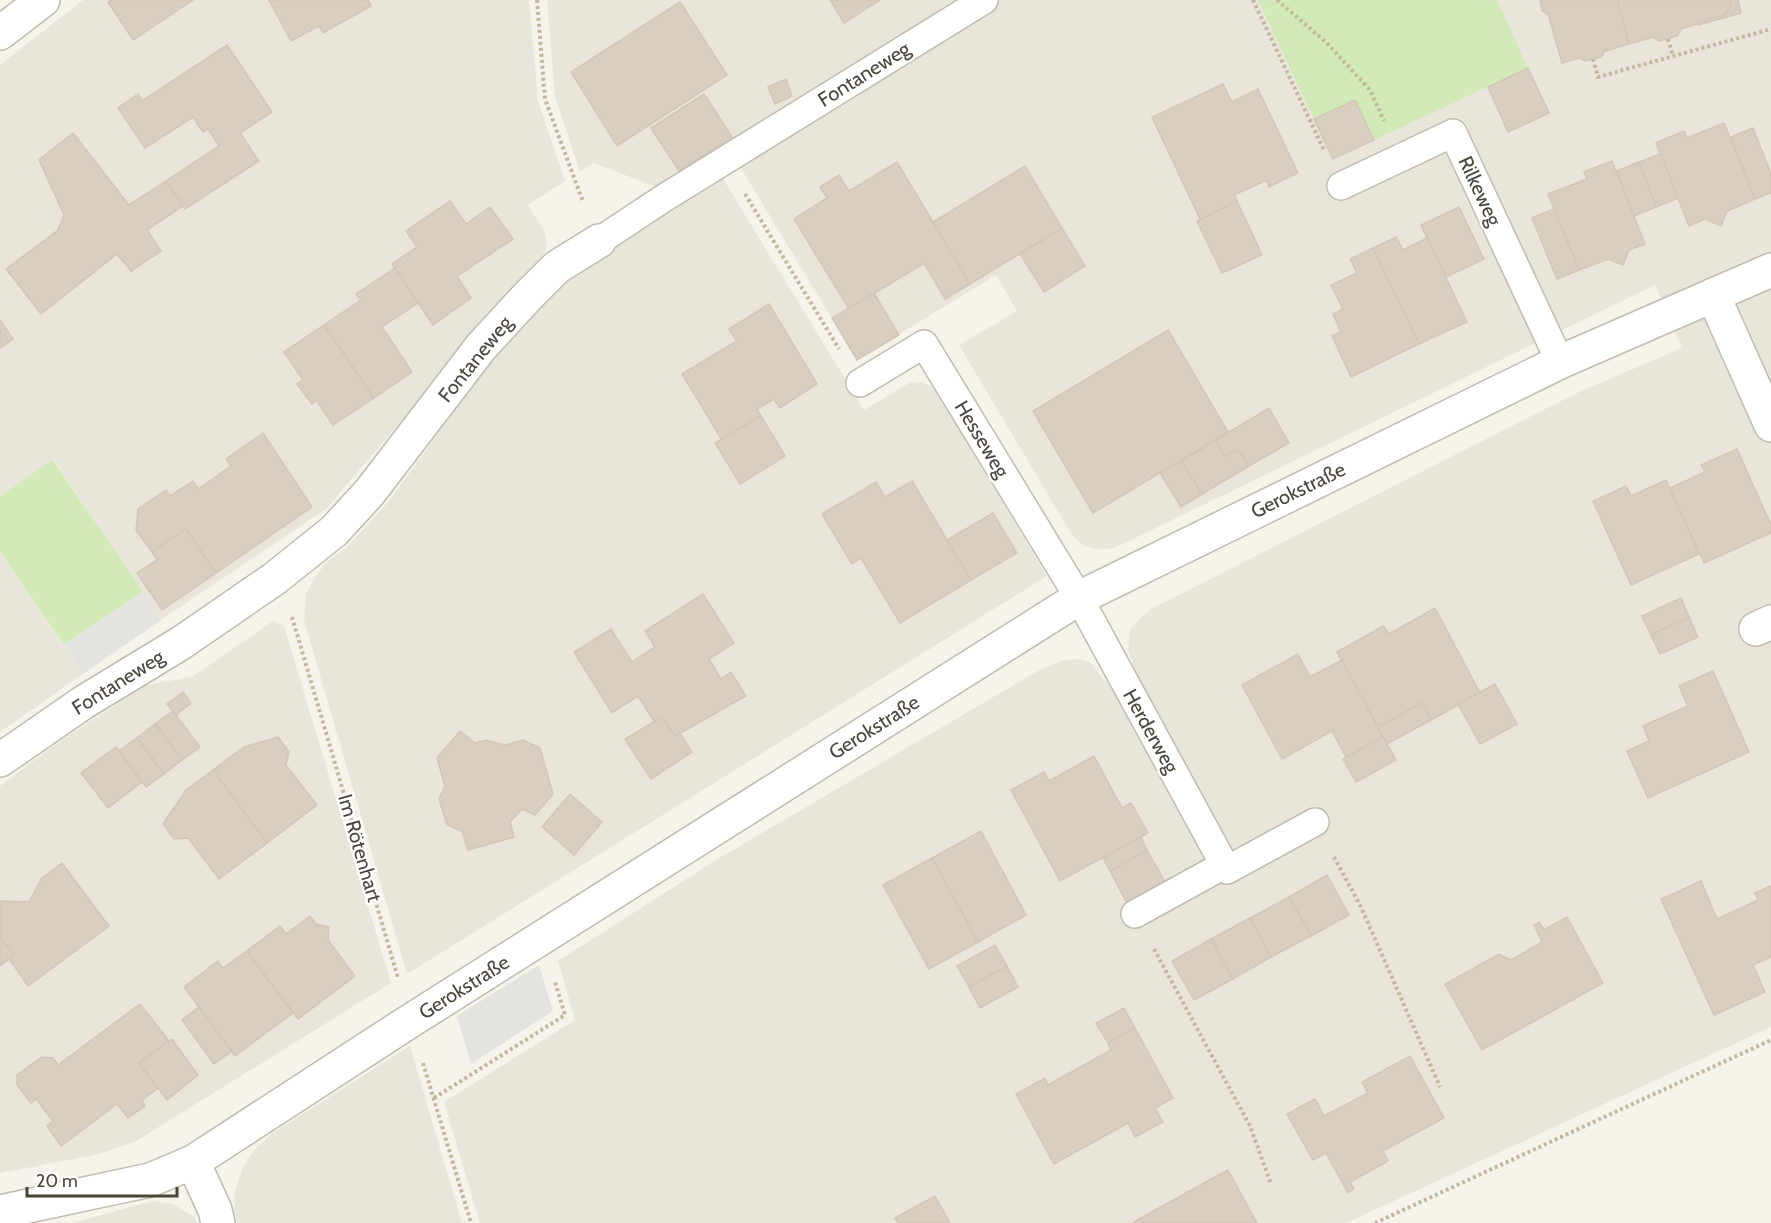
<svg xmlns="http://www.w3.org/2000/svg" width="1771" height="1223" font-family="Cabin,sans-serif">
<rect width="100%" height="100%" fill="#f6f3ec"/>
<!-- residential -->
<g fill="#eae5da">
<polygon points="83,0 529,0 538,101 565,181 528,205 544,231 547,245 542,258 468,337 422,397 326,509 161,620 54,460 0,496 0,65"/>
<polygon points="547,0 1771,0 1771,1027 1346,1223 480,1223 444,1102 575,1020 558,961 716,860 1036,672 1061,661 1078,659 1090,662 1105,681 1134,666 1128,650 1130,629 1149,610 1575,394 1682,348 1655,285 1125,543 1114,548 1097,550 1083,545 1072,535 959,345 1017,311 996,275 857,360 727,145 656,187 594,163 580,172 555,96"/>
<polygon points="722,177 864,410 909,383 922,382 933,387 1047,576 407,974 304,620 306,594 315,577 326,563 348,546 388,502 494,357 570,272"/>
<polygon points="0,551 83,674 0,732"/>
<polygon points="273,621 284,626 391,983 136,1141 100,1154 0,1173 0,786 56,744 146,685 192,677"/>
<polygon points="410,1046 462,1223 237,1223 234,1211 235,1190 243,1167 255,1149 274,1132"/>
<polygon points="152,1201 173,1204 193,1216 198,1223 73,1223"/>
</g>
<!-- green -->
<g fill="#d2eab5">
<polygon points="1258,0 1497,0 1528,68 1374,140 1355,100 1314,119"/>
<polygon points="53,460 143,592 64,645 0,551 0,496"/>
</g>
<!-- parking -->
<g fill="#e5e3e0">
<polygon points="143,592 161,620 83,674 64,645"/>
<polygon points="539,965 553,1011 471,1064 457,1016"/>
</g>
<!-- building -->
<g fill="#d8cfc1" stroke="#d3c7b4" stroke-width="1.5">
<polygon points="112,0 193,0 133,40 108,2"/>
<polygon points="269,0 368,0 371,6 323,33 319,26 291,41"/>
<polygon points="830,0 880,0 844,23"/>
<polygon points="1617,0 1730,0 1731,4 1725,15 1681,29 1677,36 1659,41 1653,37 1629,44"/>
<polygon points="1617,0 1629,44 1605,51 1601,57 1585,61 1579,58 1562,63 1548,14 1542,11 1540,0"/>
<polygon points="1730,0 1738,0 1741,13 1698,25 1697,22 1725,15 1731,4"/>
<polygon points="680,2 727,75 617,146 571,72"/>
<polygon points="227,45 272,112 240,133 259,161 185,209 166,181 219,146 208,129 203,132 193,117 145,148 118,108 138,94 142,101"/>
<polygon points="1528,68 1549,113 1508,132 1488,87"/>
<polygon points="786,79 792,96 775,104 768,87"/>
<polygon points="1223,84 1232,102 1258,89 1298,173 1269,187 1267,180 1234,195 1237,201 1200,219 1152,117"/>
<polygon points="704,94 732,137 679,171 651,128"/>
<polygon points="1355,100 1374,140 1333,159 1314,119"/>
<polygon points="1724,123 1755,199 1727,211 1721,226 1705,219 1689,226 1656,143 1684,131 1687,138"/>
<polygon points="1753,128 1771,174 1771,193 1755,199 1731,137"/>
<polygon points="73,133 129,205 166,181 183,206 147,230 161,251 131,271 117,254 41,314 6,269 58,230 64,215 39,160"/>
<polygon points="1661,154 1678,198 1656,207 1639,162"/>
<polygon points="1612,161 1645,244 1629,250 1623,265 1608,259 1579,270 1548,194 1587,179 1584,172"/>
<polygon points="897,162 970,284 945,299 924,263 849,309 794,219 827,198 820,187 839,175 849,191"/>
<polygon points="1639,162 1656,207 1634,216 1617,171"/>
<polygon points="1025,166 1062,228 970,284 933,222"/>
<polygon points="450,201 466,224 490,207 513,239 457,276 471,298 433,325 392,264 417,247 406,231"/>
<polygon points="1237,201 1262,255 1222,273 1197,221"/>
<polygon points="1459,207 1484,259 1446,277 1421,225"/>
<polygon points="1554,209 1579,270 1557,279 1532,218"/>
<polygon points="1062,228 1085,266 1044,292 1020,254"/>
<polygon points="1396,237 1403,250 1427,238 1467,322 1419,344 1373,248"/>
<polygon points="1373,248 1419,344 1351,377 1332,336 1341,332 1333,314 1343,309 1331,285 1357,273 1350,259"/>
<polygon points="395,268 418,303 382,327 412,372 374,398 324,325 361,300 356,294"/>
<polygon points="874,293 899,335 857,360 832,318"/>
<polygon points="769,304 817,384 780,408 774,399 757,409 761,416 722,440 682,374 737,341 729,329"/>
<polygon points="0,320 13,339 0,348"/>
<polygon points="324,325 374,398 333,425 316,400 312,404 297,384 303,380 284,352"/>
<polygon points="1168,330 1228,432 1093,513 1033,411"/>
<polygon points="1269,408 1289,443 1249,466 1238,449 1225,457 1216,440"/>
<polygon points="761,416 785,456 740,484 715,443"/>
<polygon points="263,433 312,507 216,573 186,529 152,552 136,530 138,509 166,490 170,496 193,481 198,489 231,466 226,459"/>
<polygon points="1216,440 1225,457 1238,449 1249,466 1202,494 1181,461"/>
<polygon points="1737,449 1771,525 1771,533 1704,563 1670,488 1705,472 1701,465"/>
<polygon points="1181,461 1202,494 1181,507 1160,473"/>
<polygon points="1666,480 1699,554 1631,585 1593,501 1626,486 1631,496"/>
<polygon points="912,481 971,580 900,623 861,558 852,564 822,514 876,482 885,497"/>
<polygon points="993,513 1017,553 971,580 947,540"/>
<polygon points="186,529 216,573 162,610 137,573 157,560 152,552"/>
<polygon points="703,594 734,643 709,659 721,679 731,672 746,696 675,736 662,717 654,721 638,696 612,713 574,652 611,629 632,662 655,647 645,631"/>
<polygon points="1681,598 1689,617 1651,635 1642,616"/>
<polygon points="1435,608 1480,693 1431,720 1422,703 1378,727 1337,652 1383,626 1389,634"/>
<polygon points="1689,617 1698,637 1660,654 1651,635"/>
<polygon points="1298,654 1310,677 1342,660 1383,737 1346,757 1332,731 1282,759 1242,685"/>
<polygon points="1713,671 1749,752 1648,798 1627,751 1649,741 1643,726 1688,706 1679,686"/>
<polygon points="1495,684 1517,724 1480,744 1458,704"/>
<polygon points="183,692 191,703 176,715 167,704"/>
<polygon points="1422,703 1431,720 1387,744 1378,727"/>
<polygon points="173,711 200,747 182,760 155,724"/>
<polygon points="662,717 675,736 680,733 692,752 651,779 625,739"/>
<polygon points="155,724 182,760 164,774 137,738"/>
<polygon points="460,731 475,743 486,740 505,745 523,740 540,748 553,794 535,815 522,809 510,822 514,837 468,850 462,831 447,825 439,799 445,786 437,758"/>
<polygon points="278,737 289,752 286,765 317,805 267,843 213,770 244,747"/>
<polygon points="1383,737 1396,760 1356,782 1343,759"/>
<polygon points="137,738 164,774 146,787 119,751"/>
<polygon points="116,747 142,782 108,808 81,773"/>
<polygon points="1094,756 1122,808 1131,803 1148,833 1060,881 1011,790 1044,772 1049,781"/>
<polygon points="213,770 267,843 219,879 188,838 174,839 163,824 186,790"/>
<polygon points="570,794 602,822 574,855 542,827"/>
<polygon points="981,831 1026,915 978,942 932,858"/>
<polygon points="1141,837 1147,850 1110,871 1103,858"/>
<polygon points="1147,850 1165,882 1127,903 1110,871"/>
<polygon points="932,858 978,942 929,969 883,885"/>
<polygon points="62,863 109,926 28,986 9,959 14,955 0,937 0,901 29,902 42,878"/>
<polygon points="1327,875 1349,915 1311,936 1289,897"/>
<polygon points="1701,881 1717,919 1758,900 1755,893 1771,886 1771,957 1753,965 1765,992 1714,1015 1661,899"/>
<polygon points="1289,897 1311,936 1271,957 1250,918"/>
<polygon points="310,916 316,924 329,927 328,940 355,976 298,1019 247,951 280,926 286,934"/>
<polygon points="1567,917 1603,983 1482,1050 1445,984 1499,954 1511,960 1542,942 1534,925 1539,922 1544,930"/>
<polygon points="1250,918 1271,957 1233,979 1211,939"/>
<polygon points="0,937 14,955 0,966"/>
<polygon points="1211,939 1233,979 1194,1000 1172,961"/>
<polygon points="995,945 1007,966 969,987 957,966"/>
<polygon points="247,951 293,1013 235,1056 184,987 218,961 223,968"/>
<polygon points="1007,966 1018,987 980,1008 969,987"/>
<polygon points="140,1004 169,1041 139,1063 158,1088 142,1100 145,1106 128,1118 117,1104 61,1146 47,1126 53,1121 36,1099 31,1103 17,1085 17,1075 42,1057 53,1058 58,1065"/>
<polygon points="199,1007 232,1051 214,1064 182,1020"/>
<polygon points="1124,1008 1135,1028 1108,1043 1096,1023"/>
<polygon points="1135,1028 1173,1098 1155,1108 1163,1122 1135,1137 1128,1123 1054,1164 1016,1094 1045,1078 1048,1085 1111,1050 1108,1043"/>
<polygon points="172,1039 198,1075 167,1100 139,1063"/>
<polygon points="1410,1056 1444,1118 1383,1151 1388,1161 1350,1182 1354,1189 1348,1193 1326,1153 1313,1160 1287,1114 1315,1099 1324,1116 1368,1093 1362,1082"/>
<polygon points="1228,1170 1257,1223 1132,1223 1204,1183"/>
<polygon points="935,1196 950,1223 898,1223 895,1218"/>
</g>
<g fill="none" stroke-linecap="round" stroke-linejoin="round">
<!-- lane casing -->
<g stroke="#c2bbae" stroke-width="30">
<g id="lane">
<polyline points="1341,186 1453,133 1560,362"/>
<polyline points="599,241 664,198 984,0"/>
<polyline points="860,383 924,344 1079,598 1227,870 1315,822"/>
<polyline points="1135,914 1224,865"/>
</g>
</g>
<!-- street casing -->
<g stroke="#c2bbae" stroke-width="36">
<g id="street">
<polyline points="0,33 43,0"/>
<polyline points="1713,295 1771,425"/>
<polyline points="1756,629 1771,622"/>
<polyline points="0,760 84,702 181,643 274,579 334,531 369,493 481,347 527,297 557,267 599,241"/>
<polyline points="193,1162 215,1210 218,1223"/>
<polyline points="0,1212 150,1180 193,1162 410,1021 1079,598 1560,362 1771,270"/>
</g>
</g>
<!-- path -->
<g stroke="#c4b79f" stroke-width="4" stroke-dasharray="3 3" stroke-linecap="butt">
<polyline points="537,0 545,99 583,202"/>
<polyline points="1253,0 1324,150"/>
<polyline points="1277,0 1326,42 1370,90 1384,121"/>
<polyline points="1668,39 1673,56"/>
<polyline points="1593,59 1598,77 1771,29"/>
<polyline points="745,194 839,349"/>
<polyline points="292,617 398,978"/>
<polyline points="1334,857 1361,907 1440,1087"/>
<polyline points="1154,949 1250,1126 1271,1184"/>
<polyline points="423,1063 471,1223"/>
<polyline points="434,1098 565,1015 555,982"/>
<polyline points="1375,1223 1771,1040"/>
</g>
<!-- lane -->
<use href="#lane" stroke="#fff" stroke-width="27"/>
<!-- street -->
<use href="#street" stroke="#fff" stroke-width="33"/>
</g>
<g text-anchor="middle" stroke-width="5" stroke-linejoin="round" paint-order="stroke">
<!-- street labels -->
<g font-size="20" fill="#4b4439" stroke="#fff">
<text transform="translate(864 74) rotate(-32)" y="7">Fontaneweg</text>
<text transform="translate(1480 191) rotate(65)" y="7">Rilkeweg</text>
<text transform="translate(475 359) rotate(-51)" y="7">Fontaneweg</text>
<text transform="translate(982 439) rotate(59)" y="7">Hesseweg</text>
<text transform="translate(1298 490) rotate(-26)" y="7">Gerokstraße</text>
<text transform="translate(118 682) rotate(-32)" y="7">Fontaneweg</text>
<text transform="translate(874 727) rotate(-32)" y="7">Gerokstraße</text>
<text transform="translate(1151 731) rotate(61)" y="7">Herderweg</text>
<text transform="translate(360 848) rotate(74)" y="7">Im Rötenhart</text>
<text transform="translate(464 987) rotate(-32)" y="7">Gerokstraße</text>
</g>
</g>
<!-- scale -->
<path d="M27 1187v9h150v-9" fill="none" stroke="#4b4439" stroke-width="3"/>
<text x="36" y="1187" font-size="18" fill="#4b4439" stroke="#ffffff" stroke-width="4.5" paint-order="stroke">20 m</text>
</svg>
